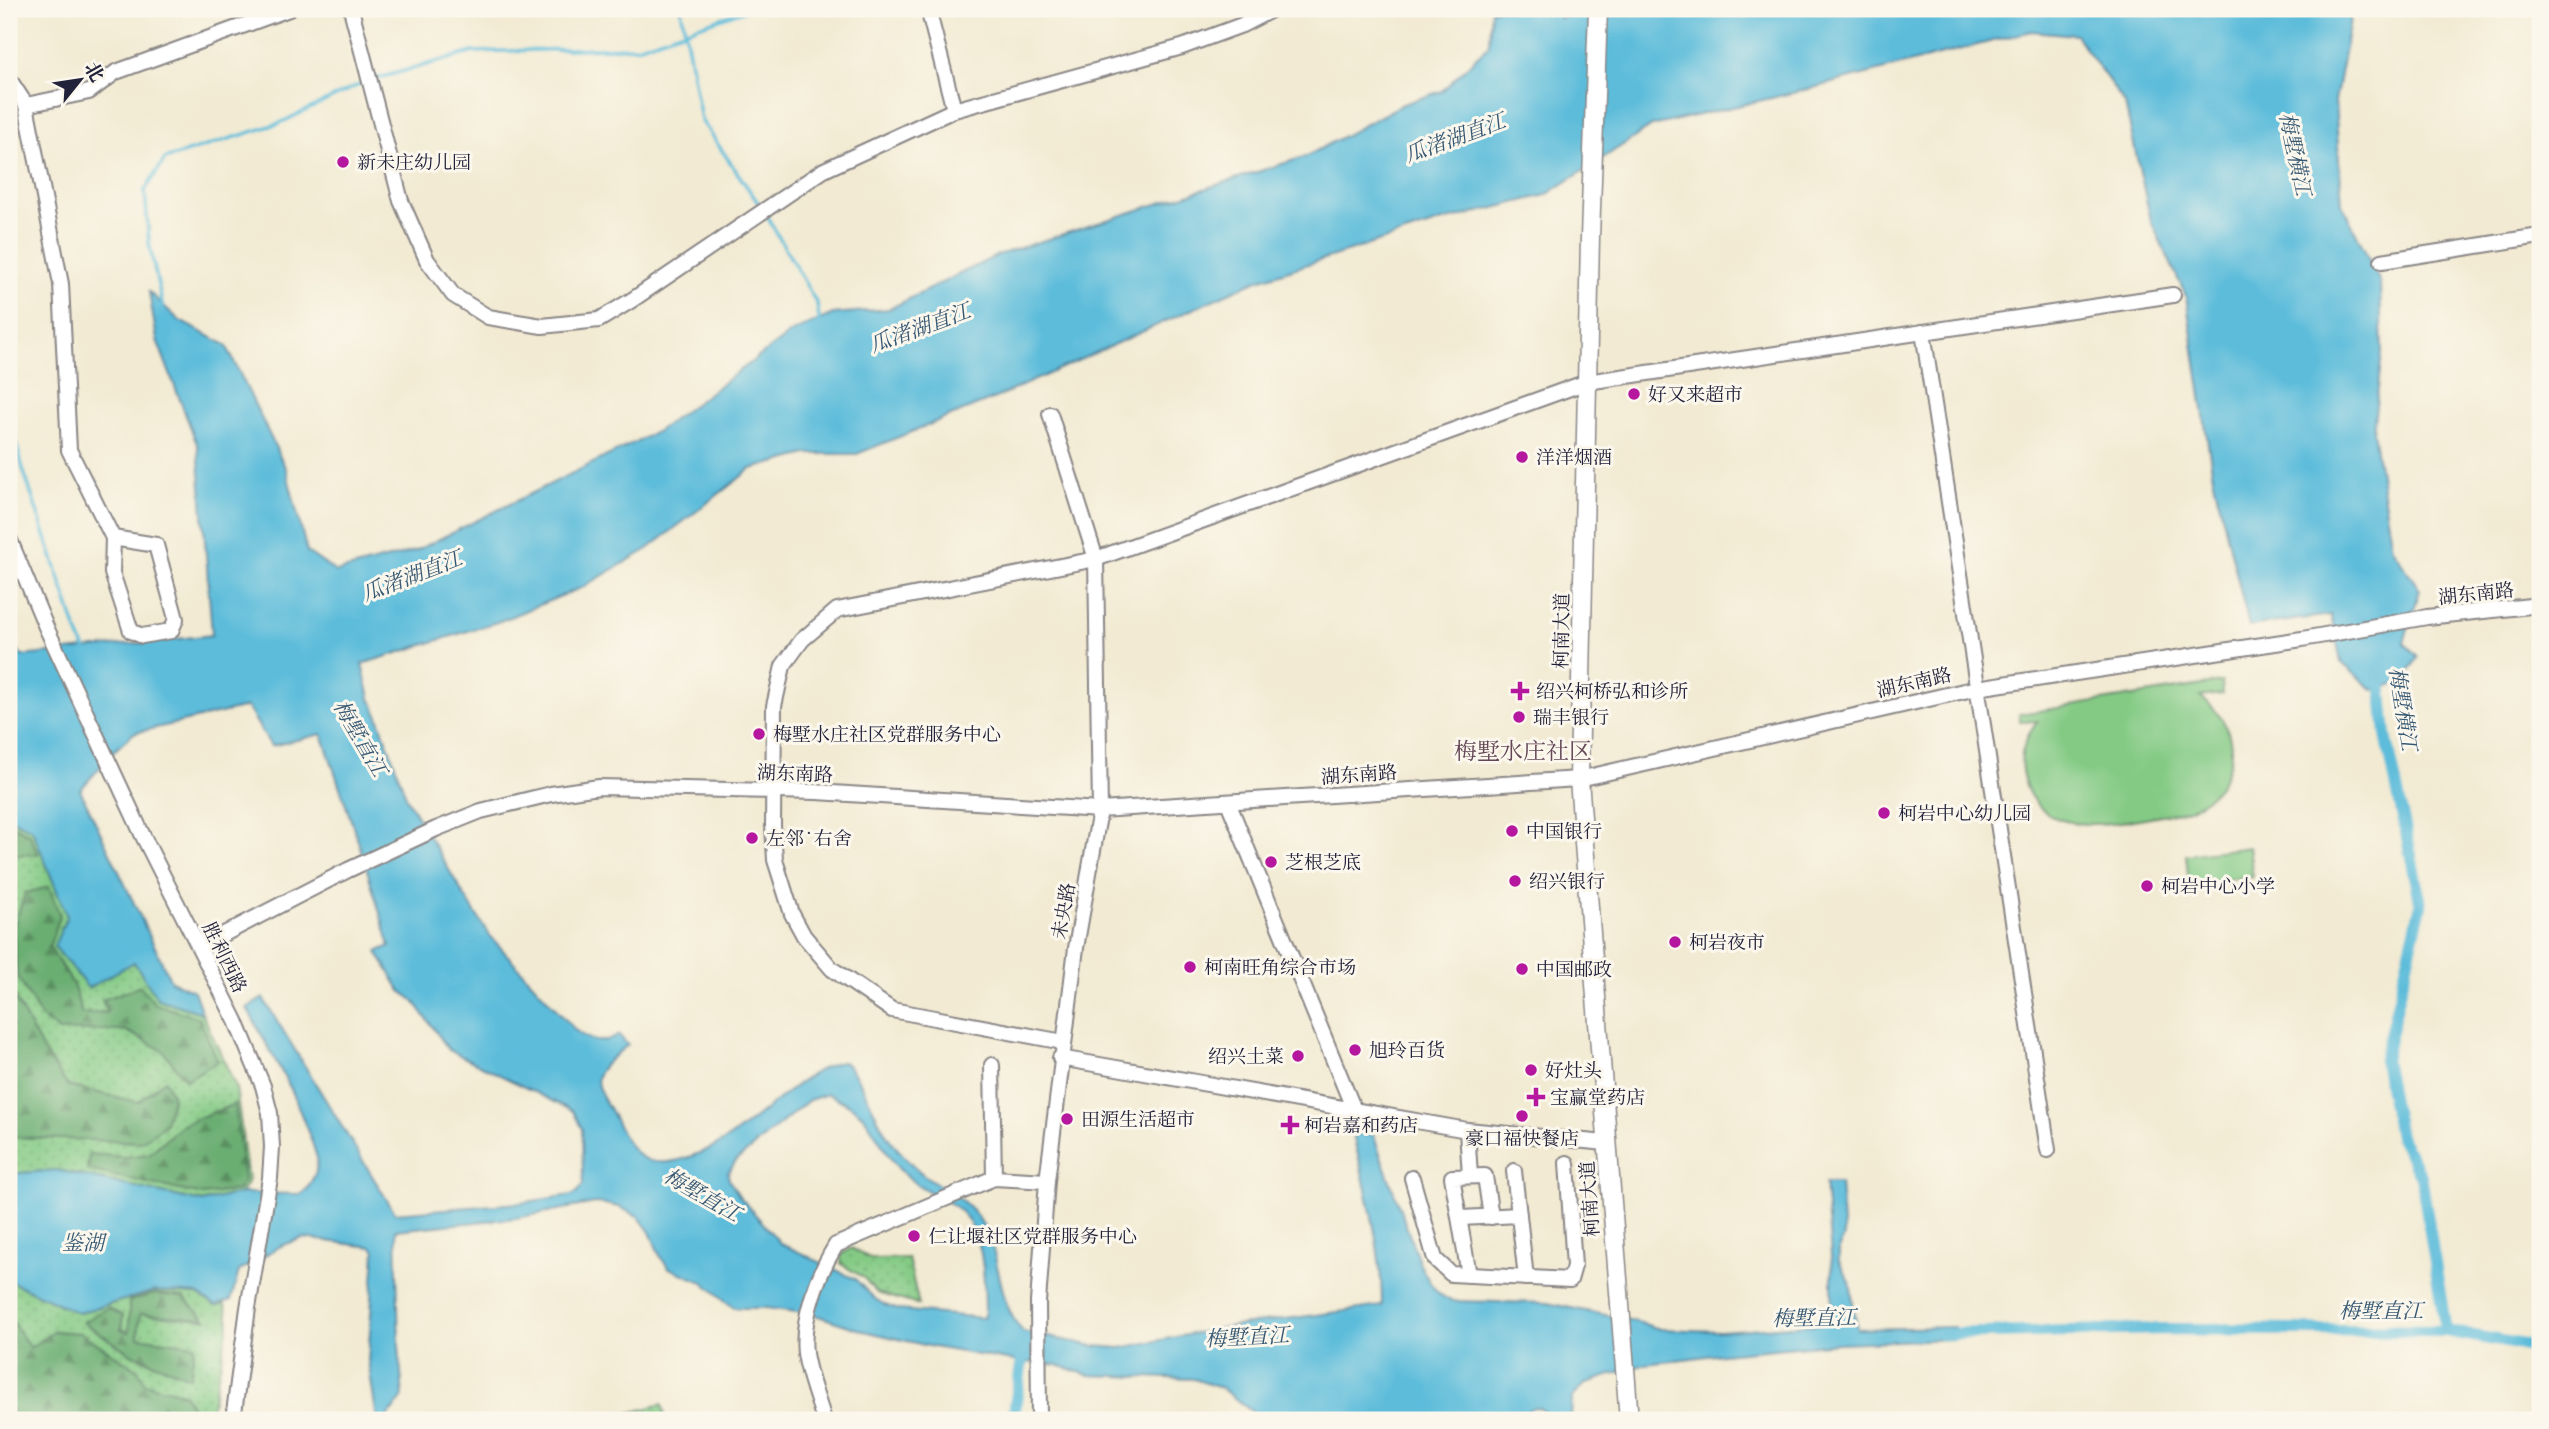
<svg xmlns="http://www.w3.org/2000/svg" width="2549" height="1429" font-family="'IM FELL French Canon','Noto Serif SC',serif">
<defs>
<pattern id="grass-dots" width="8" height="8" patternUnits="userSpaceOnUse" patternTransform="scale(1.75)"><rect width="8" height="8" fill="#84ca85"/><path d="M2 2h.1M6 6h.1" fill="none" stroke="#72ad74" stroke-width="1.8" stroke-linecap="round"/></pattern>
<pattern id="forest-firs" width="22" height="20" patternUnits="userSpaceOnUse" patternTransform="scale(1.75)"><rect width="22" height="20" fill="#6bae72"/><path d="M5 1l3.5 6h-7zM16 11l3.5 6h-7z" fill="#588d5f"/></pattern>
</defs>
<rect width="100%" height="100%" fill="#fbf7ec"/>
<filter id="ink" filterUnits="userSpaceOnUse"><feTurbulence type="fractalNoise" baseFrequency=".0143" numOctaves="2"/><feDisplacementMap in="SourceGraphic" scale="14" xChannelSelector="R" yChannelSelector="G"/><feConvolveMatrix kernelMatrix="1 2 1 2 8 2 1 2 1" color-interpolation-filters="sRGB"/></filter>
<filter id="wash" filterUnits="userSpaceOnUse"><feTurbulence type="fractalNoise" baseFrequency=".00686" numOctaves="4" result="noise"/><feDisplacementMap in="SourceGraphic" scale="28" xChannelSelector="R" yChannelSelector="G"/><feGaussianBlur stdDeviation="1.57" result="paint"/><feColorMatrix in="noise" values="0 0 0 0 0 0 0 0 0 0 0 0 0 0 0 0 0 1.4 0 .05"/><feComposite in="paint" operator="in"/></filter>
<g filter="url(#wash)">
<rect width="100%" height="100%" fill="#f2ead2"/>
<!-- grass -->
<g fill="url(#grass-dots)" stroke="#537660" stroke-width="2">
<polygon points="9,818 32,829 67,916 88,988 134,962 158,999 202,1013 236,1087 248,1181 241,1193 202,1202 57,1170 9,1174"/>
<polygon points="851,1248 871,1259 908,1258 919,1305 877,1293 864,1278 841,1264 841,1255"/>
<polygon points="12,1282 78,1313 155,1291 197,1294 216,1306 225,1304 229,1322 209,1420 9,1420 9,1283"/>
<polygon points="662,1404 666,1420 627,1420 629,1413"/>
</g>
<!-- forest -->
<g fill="url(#forest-firs)" stroke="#466856" stroke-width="2">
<polygon points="9,824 29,833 38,854 9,855"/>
<polygon points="49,887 60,916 49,947 73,984 82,1014 107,1012 102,1000 140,986 155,1004 199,1018 218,1061 186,1080 162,1050 125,1030 59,1031 41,1017 17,976 13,929 25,893"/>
<polygon points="9,982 10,989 44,1052 68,1086 138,1102 165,1080 173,1097 164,1126 141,1142 9,1137"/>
<polygon points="235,1104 244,1180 238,1190 203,1195 87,1170 89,1154 125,1157 149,1154 183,1124"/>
<polygon points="154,1294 183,1297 206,1319 140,1314 138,1337 195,1345 190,1377 133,1355 83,1322 108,1308 123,1316 121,1329 129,1332 129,1301"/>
<polygon points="12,1321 30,1348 54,1331 81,1333 138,1370 146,1384 184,1393 196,1415 195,1420 9,1420 9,1322"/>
</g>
<!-- pitch -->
<g fill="#84ca85" stroke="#537660" stroke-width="2">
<path d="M2222 682 2223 694 2200 697C2250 731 2237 795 2180 812 2129 819 2039 849 2023 776 2018 755 2025 737 2038 721L2020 722 2019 714Z"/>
<polygon points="2249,847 2253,877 2189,884 2186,855"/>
</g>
<!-- water -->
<path fill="#5bbcda" stroke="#3e6f8a" stroke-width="2" fill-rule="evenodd" d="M1491 9H1558L1559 18 1592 9H2352L2335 101 2342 204 2380 282 2382 353 2373 432 2392 548 2420 590 2404 642 2418 657C2403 682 2401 684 2373 690L2341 662 2331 615 2249 626 2213 477 2186 296 2151 221 2125 104 2076 35 2031 31 1805 90 1652 126 1546 195 1443 221 1255 281 995 398 857 454H807L751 469 648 549 583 587 500 621 362 664 371 702H373L407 799 462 892 490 936 576 1031C591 1042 603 1045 619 1035L628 1045C619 1052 602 1064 598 1075 594 1086 605 1101 610 1110 618 1124 626 1145 639 1155 659 1172 695 1156 715 1146 750 1129 811 1062 844 1062 866 1082 874 1121 894 1145 903 1155 913 1167 924 1175 947 1191 971 1201 984 1227 1002 1260 997 1303 1023 1332L1094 1346 1121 1348 1227 1327 1382 1306C1382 1247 1366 1190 1353 1134H1373L1420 1264C1428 1280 1434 1294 1452 1301L1547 1303 1634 1321 1660 1329 1720 1331 1821 1324 1828 1319 1832 1311V1268L1825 1183H1840L1844 1237 1839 1247V1262L1850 1282 1857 1329 1954 1327V1339L1838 1343 1722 1354 1646 1364 1586 1383 1572 1398 1571 1420H1550L1540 1408 1534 1407 1512 1420H1263L1221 1388 1194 1379 1088 1375 1057 1365 1007 1360 933 1347 864 1331 812 1314 766 1308H734L703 1282 669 1268 661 1258 650 1232 638 1216 619 1207 605 1204 595 1203 516 1218 396 1230 399 1347 403 1397 385 1420H377L368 1361 375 1251 372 1247 303 1238 281 1246 239 1271 231 1300 216 1306 197 1294 155 1291 78 1313 12 1282 9 1283V1174L57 1170 202 1202 241 1193 301 1194 308 1188 316 1172 317 1158 313 1145 292 1091 247 1008 263 998 395 1213 520 1203 571 1195 577 1192 583 1184 582 1129 573 1111 449 1050 414 1001 401 991 377 952 390 946 361 850 322 734 271 746 247 707 134 733 115 750 80 790 171 981 194 991 202 1013 158 999 134 962 88 988 54 946 67 916 32 829 9 818V636L22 656 212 635 198 447 157 340 149 292 180 321 226 345 286 469 307 552 336 572 415 551 658 431 792 332 833 314 889 309 998 255 1307 156 1403 104 1442 91 1489 45ZM828 1094C840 1100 854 1106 864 1117 877 1134 886 1155 900 1170 914 1185 933 1193 950 1203 986 1226 984 1274 985 1311L983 1318 899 1310 885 1305 874 1298 855 1279 780 1243 740 1197 729 1180 728 1173 736 1161 809 1100Z"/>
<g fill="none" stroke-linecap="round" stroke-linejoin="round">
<!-- stream -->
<g stroke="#5bbcda" stroke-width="3.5">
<polyline points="681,9 701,120 761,207"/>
<polyline points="375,79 473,52 637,47 748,9"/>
<polyline points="765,213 817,304 820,325"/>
<polyline points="163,308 149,243 145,190 165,159 280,123 367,81"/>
<polyline points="9,417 23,469 78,634 86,651"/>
</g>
<!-- canal -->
<g stroke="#5bbcda" stroke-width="12">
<polyline points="2380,671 2386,735 2421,905 2384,1060 2399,1136 2421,1176 2446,1331"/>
<polyline points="1940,1334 2164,1329 2446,1331 2540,1348"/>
<polyline points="1013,1420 1024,1346"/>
</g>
</g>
</g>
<g filter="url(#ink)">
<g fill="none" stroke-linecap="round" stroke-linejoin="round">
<!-- minor casing -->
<g stroke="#8a8686" stroke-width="18">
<g id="minor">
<polyline points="351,9 401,201 427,260 453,295 488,317 542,326 599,320 632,300 824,170 954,110 1182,47 1242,25 1273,9"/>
<polyline points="928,9 954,110"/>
<polyline points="9,79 26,105 89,92 116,72 289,9"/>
<polyline points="26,105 61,284 69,450 113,538 112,573 131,631 142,636 171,631 176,619 156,545 113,538"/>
<polyline points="2382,261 2540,236"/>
<polyline points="1923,332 2048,1150"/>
<polyline points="9,538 46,627 143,836 236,1021 263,1086 270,1113 272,1147 270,1178 248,1308 233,1420"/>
<polyline points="1228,802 1354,1110"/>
<polyline points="199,947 348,870 436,829 481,811 551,794 599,787 817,792 1100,810 1579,779 1977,688 2302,639 2427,617 2540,605"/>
<polyline points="1063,1042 892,1010 832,969 804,936 792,914 775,860 773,825 774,706 783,666 802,640 837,610 1096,559 1587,382 2173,295"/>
<polyline points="1060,1058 1467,1130 1606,1143"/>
<polyline points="992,1065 994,1178"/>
<polyline points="1467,1130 1470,1176"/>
<polyline points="1514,1171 1526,1278"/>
<polyline points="1412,1178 1435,1259 1451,1274 1570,1280 1574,1266 1567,1163"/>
<polyline points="1461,1218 1519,1215"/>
<polyline points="1469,1275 1452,1177 1485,1176 1491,1217"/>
<path d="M824 1420C818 1399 808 1375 805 1353 801 1319 818 1274 836 1245L994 1178 1047 1181"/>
<polyline points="1039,1420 1038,1302 1047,1181 1076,948 1100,810 1096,559 1050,414"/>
</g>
</g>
<!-- major casing -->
<g stroke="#8a8686" stroke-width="21">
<polyline id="major" points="1598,9 1590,237 1579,779 1629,1420"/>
</g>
<!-- minor -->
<use href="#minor" stroke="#fff" stroke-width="14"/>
<!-- major -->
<use href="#major" stroke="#fff" stroke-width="18"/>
</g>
</g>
<!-- markers -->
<g fill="#b5179e" stroke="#fbf7ec" stroke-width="2.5">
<circle cx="343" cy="162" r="7"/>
<circle cx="1634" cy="394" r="7"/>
<circle cx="1522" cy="457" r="7"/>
<path d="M1516.5 680.5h7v7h7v7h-7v7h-7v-7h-7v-7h7z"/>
<circle cx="1519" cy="717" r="7"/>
<circle cx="759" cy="734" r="7"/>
<circle cx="1884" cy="813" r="7"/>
<circle cx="1512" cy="831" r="7"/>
<circle cx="752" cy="838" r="7"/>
<circle cx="1271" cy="862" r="7"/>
<circle cx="1515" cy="881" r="7"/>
<circle cx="2147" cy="886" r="7"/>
<circle cx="1675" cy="942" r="7"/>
<circle cx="1190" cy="967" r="7"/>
<circle cx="1522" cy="969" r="7"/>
<circle cx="1355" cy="1050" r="7"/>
<circle cx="1298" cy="1056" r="7"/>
<circle cx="1531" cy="1070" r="7"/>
<path d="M1532.5 1086.5h7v7h7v7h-7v7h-7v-7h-7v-7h7z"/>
<circle cx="1522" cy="1116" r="7"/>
<circle cx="1067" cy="1119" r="7"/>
<path d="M1286.5 1114.5h7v7h7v7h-7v7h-7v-7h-7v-7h7z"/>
<circle cx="914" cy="1236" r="7"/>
</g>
<g text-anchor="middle" stroke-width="6" stroke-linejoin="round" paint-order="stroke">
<!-- poi labels -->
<g font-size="19" fill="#22223b" stroke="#fbf7ec" text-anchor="start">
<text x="357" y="169">新未庄幼儿园</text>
<text x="1648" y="401">好又来超市</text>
<text x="1536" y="464">洋洋烟酒</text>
<text x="1536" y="698">绍兴柯桥弘和诊所</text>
<text x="1533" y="724">瑞丰银行</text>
<text x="773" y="741">梅墅水庄社区党群服务中心</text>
<text x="1898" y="820">柯岩中心幼儿园</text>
<text x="1526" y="838">中国银行</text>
<text x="766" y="845">左邻˙右舍</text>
<text x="1285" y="869">芝根芝底</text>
<text x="1529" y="888">绍兴银行</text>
<text x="2161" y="893">柯岩中心小学</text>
<text x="1689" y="949">柯岩夜市</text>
<text x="1204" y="974">柯南旺角综合市场</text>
<text x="1536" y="976">中国邮政</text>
<text x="1369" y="1057">旭玲百货</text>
<text x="1284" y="1063" text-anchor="end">绍兴土菜</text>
<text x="1545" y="1077">好灶头</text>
<text x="1550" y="1104">宝赢堂药店</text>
<text x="1081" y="1126">田源生活超市</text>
<text x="1304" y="1132">柯岩嘉和药店</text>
<text x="1522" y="1145" text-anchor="middle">豪口福快餐店</text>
<text x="928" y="1243">仁让堰社区党群服务中心</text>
</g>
<!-- street labels -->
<g font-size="19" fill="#22223b" stroke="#fbf7ec">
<text transform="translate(2476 593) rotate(-6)" y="7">湖东南路</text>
<text transform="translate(1561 631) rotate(-89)" y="7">柯南大道</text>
<text transform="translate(1914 682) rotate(-13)" y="7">湖东南路</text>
<text transform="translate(795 773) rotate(2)" y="7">湖东南路</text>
<text transform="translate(1359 774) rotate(-4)" y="7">湖东南路</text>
<text transform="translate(1063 911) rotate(-80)" y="7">未央路</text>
<text transform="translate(225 957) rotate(64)" y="7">胜利西路</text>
<text transform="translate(1589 1199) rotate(-94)" y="7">柯南大道</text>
</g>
<!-- water labels -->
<g font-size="21" font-style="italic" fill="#365873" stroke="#fbf7ec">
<text transform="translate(1455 138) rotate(-20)" y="7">瓜渚湖直江</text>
<text transform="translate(2295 154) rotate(78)" y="7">梅墅横江</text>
<text transform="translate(920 328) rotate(-20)" y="7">瓜渚湖直江</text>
<text transform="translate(412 576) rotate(-21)" y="7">瓜渚湖直江</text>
<text transform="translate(2403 709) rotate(81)" y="7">梅墅横江</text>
<text transform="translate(360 738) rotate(60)" y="7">梅墅直江</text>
<text transform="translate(702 1195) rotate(30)" y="7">梅墅直江</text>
<text x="83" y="1250">鉴湖</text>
<text x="2381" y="1318">梅墅直江</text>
<text transform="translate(1814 1318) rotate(-1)" y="7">梅墅直江</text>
<text transform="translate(1247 1337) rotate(-3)" y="7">梅墅直江</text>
</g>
<!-- quarter labels -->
<g font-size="23" fill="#634756" stroke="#fbf7ec">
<text x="1523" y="759">梅墅水庄社区</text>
</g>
</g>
<!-- margin -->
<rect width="2549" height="1429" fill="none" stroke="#fbf7ec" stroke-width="35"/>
<!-- north arrow -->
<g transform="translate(80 80) rotate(60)" stroke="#fbf7ec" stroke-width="5" paint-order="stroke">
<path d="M0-5L12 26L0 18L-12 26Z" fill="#22223b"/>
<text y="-10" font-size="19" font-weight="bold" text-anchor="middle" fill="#22223b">北</text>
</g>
</svg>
